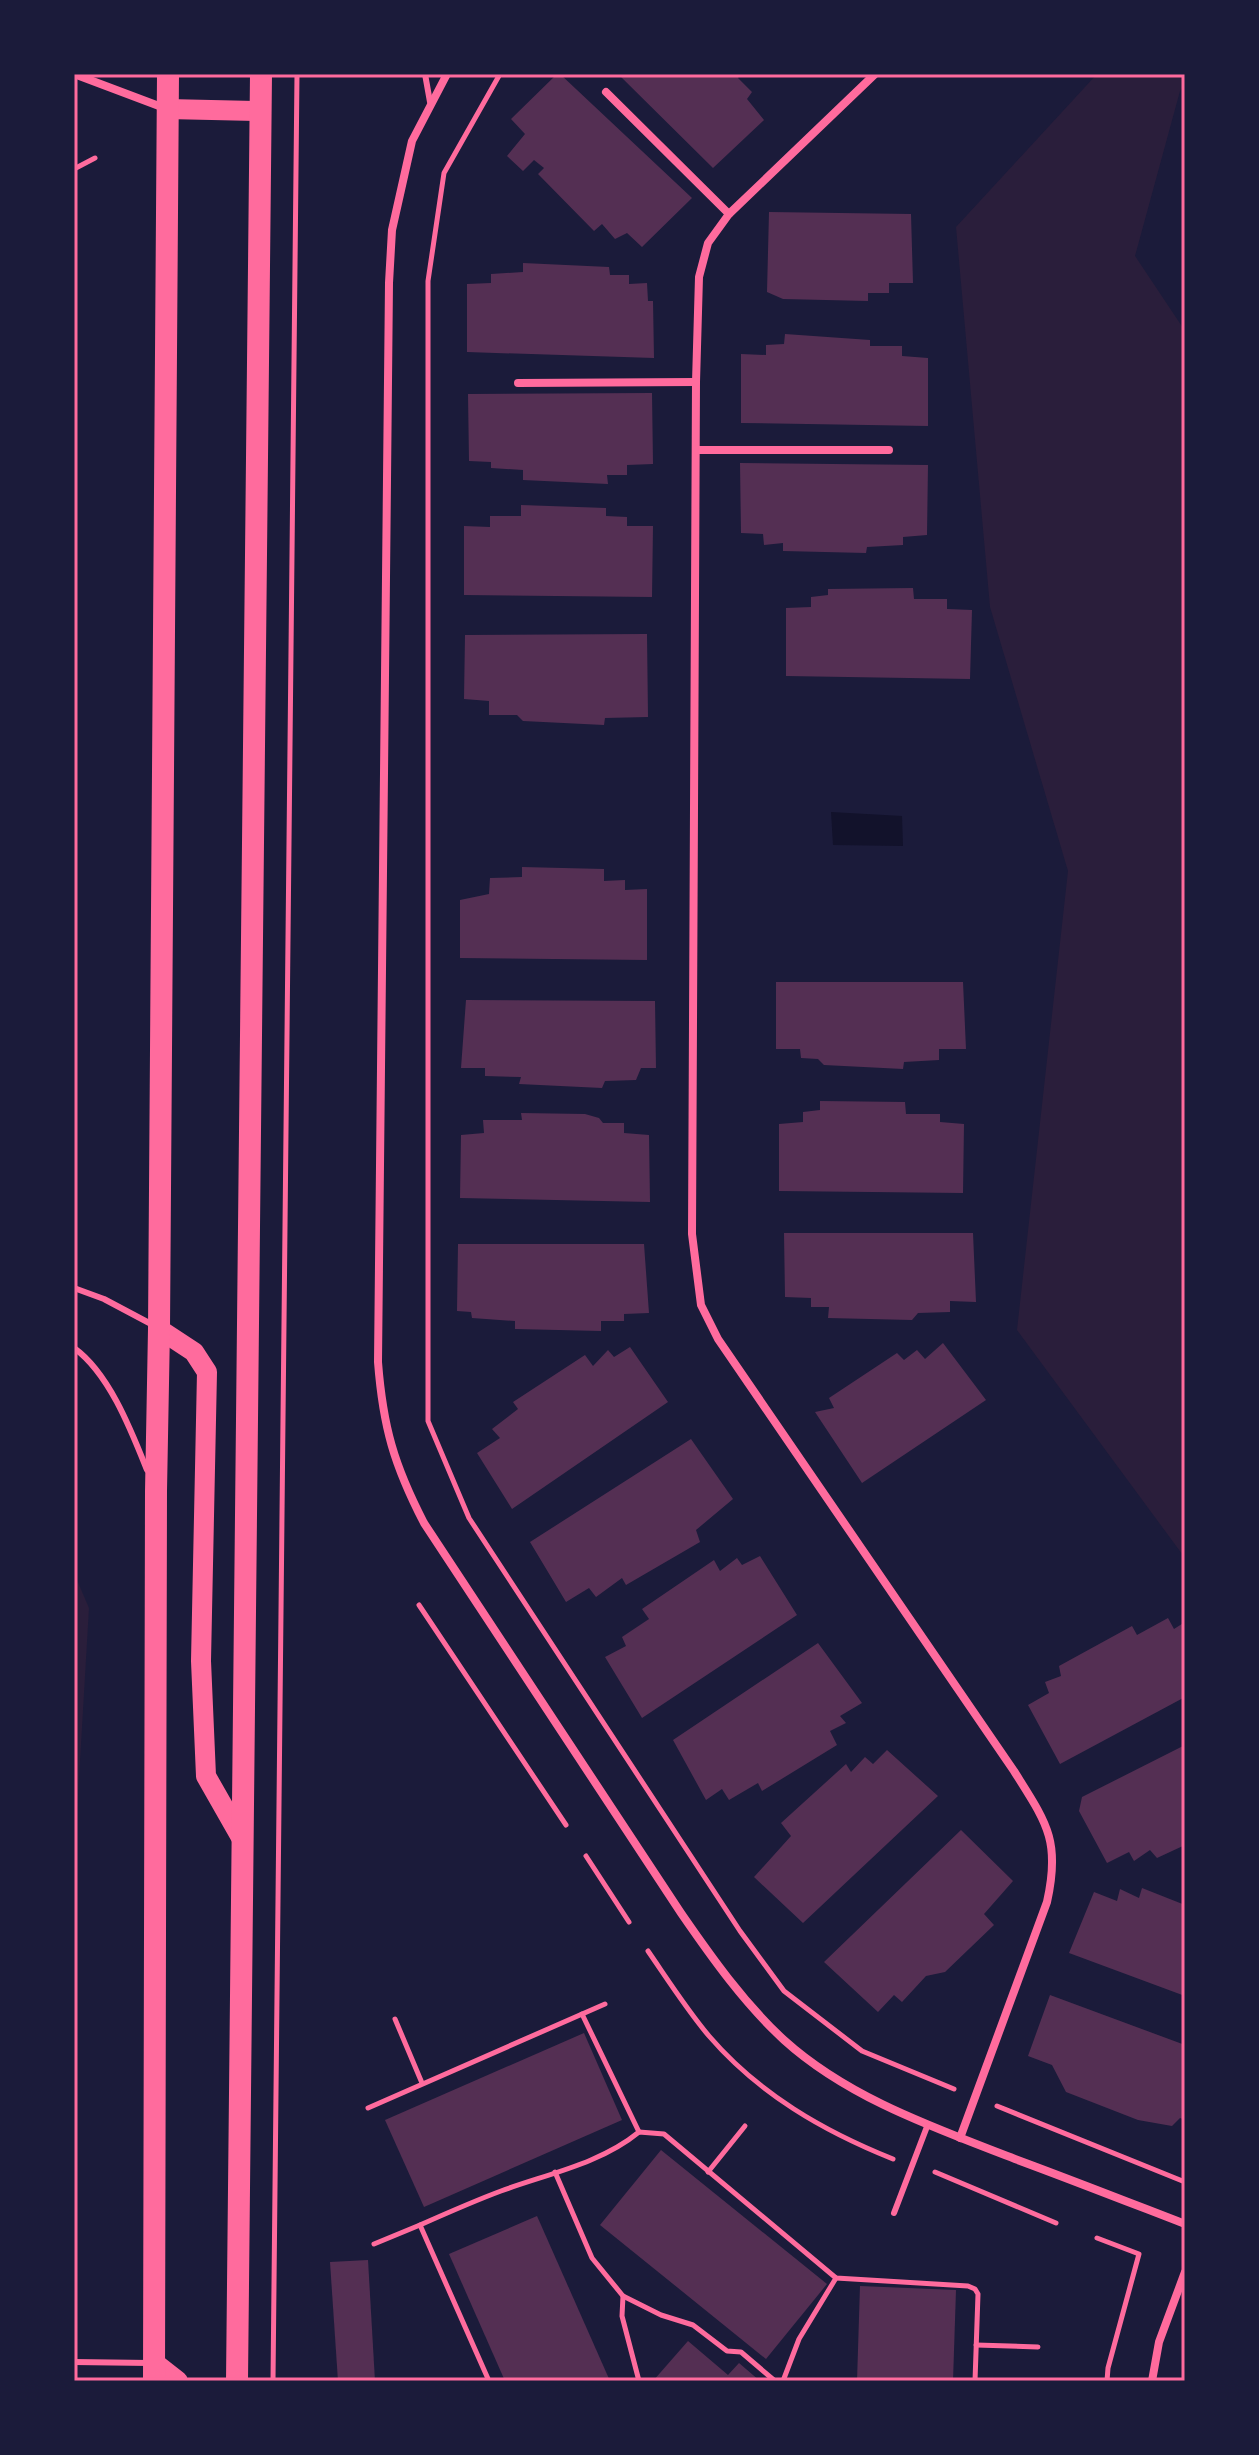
<svg xmlns="http://www.w3.org/2000/svg" width="1259" height="2455" font-family="Figtree,sans-serif">
<rect width="100%" height="100%" fill="#1b1b3a"/>
<!-- green -->
<g fill="#2a1e3b">
<polygon points="1097,74 1185,74 1185,85 1180,91 1135,256 1185,331 1185,1558 1017,1330 1068,871 990,607 956,227"/>
<polygon points="74,1573 89,1608 74,1864"/>
</g>
<!-- water -->
<polygon fill="#12122b" points="831,812 902,816 903,846 833,845"/>
<!-- building -->
<g fill="#542f53">
<polygon points="557,74 560,74 692,198 642,247 627,233 615,239 602,224 594,231 538,174 544,168 534,160 523,171 507,156 525,134 511,119"/>
<polygon points="618,74 741,74 738,78 752,92 747,99 764,120 713,168"/>
<polygon points="769,212 911,214 913,283 889,283 889,293 868,293 868,301 783,299 767,292"/>
<polygon points="523,263 609,267 610,275 629,275 629,284 647,283 648,301 653,301 654,358 467,352 467,284 491,283 491,274 523,272"/>
<polygon points="785,334 870,340 870,346 902,346 902,356 928,358 928,426 741,423 741,354 766,355 766,345 784,344"/>
<polygon points="652,393 653,464 627,465 627,475 607,475 608,484 523,480 523,470 491,468 491,462 469,461 468,394"/>
<polygon points="740,463 928,465 927,535 903,537 903,545 867,547 866,553 783,551 783,543 764,545 763,534 741,533"/>
<polygon points="521,505 606,508 606,516 627,517 627,526 653,526 652,597 464,595 464,526 490,527 490,516 521,516"/>
<polygon points="913,588 914,599 947,599 947,609 972,610 970,679 786,676 786,608 811,607 811,597 828,595 828,589"/>
<polygon points="647,634 648,717 605,718 604,725 523,721 517,715 489,715 489,701 464,699 465,635"/>
<polygon points="522,867 604,869 604,881 625,880 625,890 647,889 647,960 460,958 460,900 489,894 490,878 522,877"/>
<polygon points="776,982 963,982 966,1049 939,1049 939,1060 904,1062 903,1069 824,1065 818,1059 801,1058 800,1049 776,1049"/>
<polygon points="466,1000 655,1001 656,1068 641,1068 636,1080 605,1081 602,1088 519,1084 521,1077 485,1076 485,1068 461,1068"/>
<polygon points="820,1101 905,1102 906,1114 940,1114 940,1122 964,1124 963,1193 779,1191 779,1124 803,1122 803,1112 820,1110"/>
<polygon points="521,1113 585,1114 599,1118 603,1123 624,1123 624,1133 649,1135 650,1202 460,1198 461,1135 484,1133 483,1120 522,1120"/>
<polygon points="784,1233 973,1233 976,1302 950,1301 950,1312 918,1313 912,1320 828,1318 829,1307 811,1307 811,1298 785,1297"/>
<polygon points="458,1244 644,1244 649,1313 624,1314 624,1321 601,1321 601,1331 515,1329 515,1321 472,1318 471,1312 457,1311"/>
<polygon points="943,1343 986,1400 862,1483 815,1412 834,1408 829,1398 897,1353 904,1360 917,1350 925,1359"/>
<polygon points="630,1347 668,1402 512,1509 477,1453 500,1438 492,1429 518,1409 513,1402 585,1355 593,1366 608,1350 614,1357"/>
<polygon points="691,1439 733,1499 696,1530 700,1542 626,1585 622,1578 596,1597 589,1588 566,1602 530,1542"/>
<polygon points="760,1556 797,1615 642,1718 605,1657 626,1646 622,1637 649,1619 642,1609 714,1560 720,1571 737,1558 742,1565"/>
<polygon points="1168,1618 1174,1629 1185,1622 1185,1697 1060,1764 1028,1705 1049,1693 1045,1682 1061,1676 1059,1666 1132,1626 1137,1635"/>
<polygon points="818,1643 862,1703 840,1716 846,1723 830,1731 837,1745 762,1791 758,1783 729,1800 722,1789 706,1800 673,1740"/>
<polygon points="1185,1745 1185,1845 1157,1858 1150,1850 1134,1861 1129,1852 1107,1863 1079,1811 1082,1797"/>
<polygon points="887,1750 938,1796 803,1923 754,1877 791,1836 781,1823 846,1764 851,1772 865,1757 873,1764"/>
<polygon points="961,1830 1013,1881 984,1914 994,1925 945,1972 926,1976 902,2002 894,1995 878,2012 824,1962"/>
<polygon points="1142,1888 1185,1905 1185,1996 1069,1953 1094,1892 1117,1901 1120,1889 1139,1898"/>
<polygon points="1050,1995 1185,2045 1185,2120 1180,2118 1172,2126 1138,2120 1066,2092 1052,2065 1028,2056"/>
<polygon points="584,2033 622,2120 424,2207 385,2120"/>
<polygon points="661,2150 827,2284 766,2359 600,2225"/>
<polygon points="537,2216 610,2381 505,2381 449,2254"/>
<polygon points="368,2260 375,2381 338,2381 330,2262"/>
<polygon points="860,2286 956,2290 953,2381 857,2381"/>
<polygon points="688,2341 728,2375 739,2363 760,2381 653,2381"/>
</g>
<g fill="none" stroke-linecap="round" stroke-linejoin="round">
<!-- path -->
<g stroke="#ff6b9d" stroke-width="5">
<polyline points="500,74 444,173 428,281 428,1421 469,1518 740,1931 784,1991 862,2051 954,2089"/>
<polyline points="74,169 95,158"/>
<polyline points="419,1605 566,1825"/>
<polyline points="586,1856 629,1922"/>
<path d="M648 1951C668 1980 687 2010 709 2036 759 2094 823 2131 893 2159"/>
<polyline points="582,2014 639,2132"/>
<polyline points="395,2019 422,2083"/>
<polyline points="997,2106 1185,2182"/>
<polyline points="368,2108 605,2004"/>
<polyline points="555,2172 592,2258 623,2296 661,2315 693,2325 727,2351 741,2352 775,2381"/>
<polyline points="708,2172 745,2126"/>
<polyline points="935,2172 1056,2223"/>
<polyline points="1097,2238 1139,2254 1108,2368 1107,2381"/>
<polyline points="374,2244 420,2225"/>
<polyline points="623,2296 622,2316 639,2381"/>
<polyline points="976,2345 1038,2347"/>
<polyline points="273,2381 297,74"/>
<path d="M489 2381 420 2225C447 2213 474 2201 501 2191 547 2174 600 2164 639 2132L664 2134 836 2278 968 2286 975 2289 978 2294 975 2381"/>
<polyline points="783,2381 799,2339 836,2278"/>
</g>
<!-- service -->
<g stroke="#ff6b9d" stroke-width="6">
<polyline points="425,74 430,102"/>
<polyline points="74,1288 104,1299 153,1325"/>
<path d="M74 1348C109 1373 131 1430 147 1470"/>
<polyline points="894,2213 928,2124"/>
<polyline points="74,2362 150,2363"/>
</g>
<!-- minor -->
<g stroke="#ff6b9d" stroke-width="8">
<polyline points="74,74 167,109"/>
<path d="M447 74 412 141 392 230 389 283 378 1362C383 1427 394 1465 424 1523L681 1913C712 1958 744 2003 784 2040 848 2098 935 2128 1015 2159 1072 2180 1128 2202 1185 2224"/>
<path d="M875 74 729 214 708 243 699 277 696 382 692 1234 701 1305 718 1339 1014 1771C1046 1822 1061 1840 1047 1902L960 2138"/>
<polyline points="606,92 729,214"/>
<polyline points="518,383 696,382"/>
<polyline points="696,450 889,450"/>
<polyline points="1152,2381 1159,2342 1185,2272"/>
</g>
<!-- primary -->
<g stroke="#ff6b9d" stroke-width="20">
<polyline points="167,109 261,111"/>
<polyline points="159,1329 194,1352 207,1372 201,1661 206,1776 243,1841"/>
<polyline points="155,2363 178,2381"/>
</g>
<!-- trunk -->
<g stroke="#ff6b9d" stroke-width="22">
<polyline points="154,2381 156,1491 159,1329 168,74"/>
<polyline points="237,2381 261,74"/>
</g>
</g>
<!-- border -->
<rect width="1259" height="2455" fill="none" stroke="#1b1b3a" stroke-width="152"/>
<rect x="76" y="76" width="1107" height="2303" fill="none" stroke="#ff6b9d" stroke-width="3"/>
</svg>
